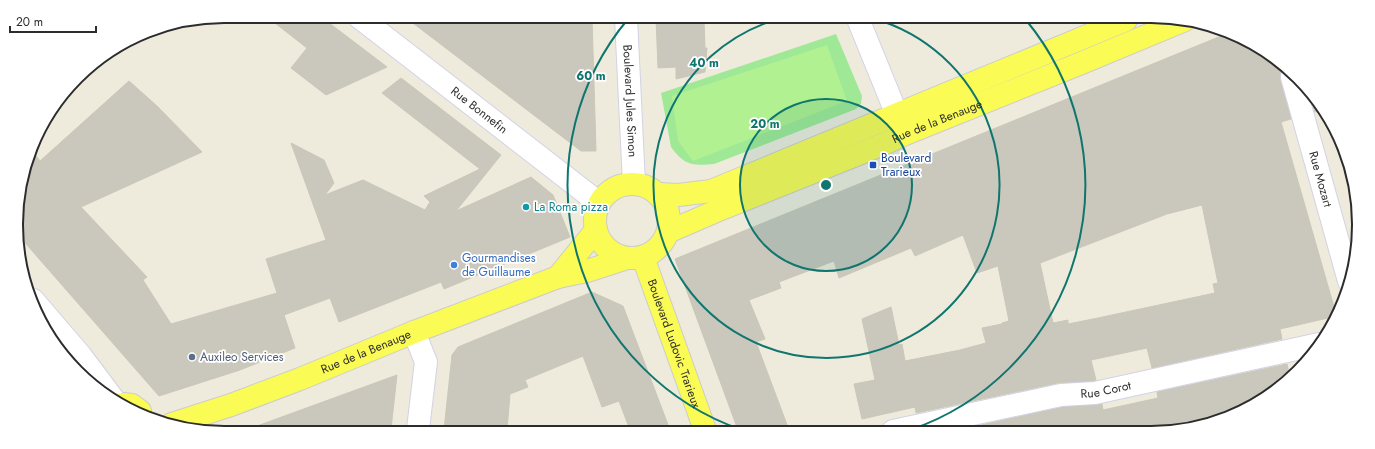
<svg xmlns="http://www.w3.org/2000/svg" width="1375" height="449" font-family="Jost,sans-serif">
<rect width="100%" height="100%" fill="#eeebdd"/>
<!-- park -->
<path fill="#9fe996" d="M836 34 862 96 861 104 856 109 714 164C692 166 684 165 671 147L661 93Z"/>
<!-- pitch -->
<polygon fill="#b1f191" points="827,45 847,101 693,161 678,141 672,96"/>
<!-- building -->
<g fill="#cac7bc" stroke="#cac8b6" fill-rule="evenodd">
<polygon points="266,16 320,16 387,67 326,95 291,68 307,48"/>
<polygon points="405,17 592,18 596,151 581,151"/>
<polygon points="656,18 698,18 698,20 704,20 705,48 707,48 705,72 676,79 676,67 658,68"/>
<path d="M1226 34 1267 51 1283 68 1280 74V80L1291 119 1281 122 1334 307 1328 318 1280 329 1282 339 1152 368 1147 348 1091 360 1096 380 1093 381 1058 383 916 413 915 407 862 419 854 384 875 380 862 319 891 307 899 345 902 344 905 361 960 350 986 343 982 328 1002 324V323L1009 321 998 266 977 273 963 235 915 256 911 248 839 278 834 261 779 282 781 288 749 300 765 339 756 342 789 430H738L675 259ZM1202 205 1218 283 1213 284 1215 293 1098 318 1068 324V320L1053 323 1040 263 1167 214Z"/>
<polygon points="401,78 501,155 456,211 531,177 553,195 570,237 444,289 441,282 339,322 330,298 284,315 295,348 240,370 159,396 20,237 18,198 32,151 40,161 129,81 157,106 202,152 81,207 147,277 143,280 171,324 277,293 266,259 326,240 291,143 324,160 334,183 325,195 363,180 425,210 430,202 424,196 480,169 382,93"/>
<polygon points="1310,95 1324,109 1324,110 1315,112"/>
<polygon points="592,292 623,306 670,430 630,430 619,401 602,407 583,356 525,380 528,387 510,394 507,430 444,430 452,355 458,347"/>
<polygon points="1287,364 1290,379 1288,381 1243,412 1178,431 954,431 1063,407 1102,404 1103,410 1158,398 1157,392"/>
<polygon points="397,375 391,429 258,429 257,426"/>
</g>
<g fill="none" stroke-linecap="round" stroke-linejoin="round">
<!-- minor casing -->
<g stroke="#d3d2e5" stroke-width="24">
<g id="minor">
<path id="s1" d="M359 17 599 203"/>
<path id="s2" d="M626 18 634 184"/>
<polyline points="858,19 904,132"/>
<path id="s3" d="M1292 77 1349 281"/>
<polyline points="33,300 81,356 114,400"/>
<polyline points="414,332 426,362 418,429"/>
<path id="s4" d="M893 431 1061 395 1095 393 1319 344"/>
</g>
</g>
<!-- major casing -->
<g stroke="#ccc" stroke-width="24">
<g id="major">
<circle cx="632" cy="221" r="37"/>
<polyline points="659,194 678,195 711,191 1126,20"/>
<path id="s5" d="M668 232 721 209 886 143 905 134 1079 64 1185 20"/>
<path id="s6" d="M643 257 705 430"/>
<polyline points="558,277 596,230"/>
<polyline points="123,404 132,405 140,411"/>
<path id="s7" d="M172 424 231 405 300 379 414 332 558 277 587 271 627 258"/>
</g>
</g>
<!-- minor -->
<use href="#minor" stroke="#fff" stroke-width="22"/>
<!-- major -->
<use href="#major" stroke="#fbfb55" stroke-width="22"/>
</g>
<!-- distance rings -->
<circle cx="826" cy="185" r="86" fill="#0f766e" fill-opacity=".12"/>
<g fill="none" stroke="#0f766e" stroke-width="2">
<circle cx="826" cy="185" r="86"/>
<path d="M875 19A173 173 0 1 1 778 19"/>
<path d="M742 430A259 259 0 0 1 628 19M1026 20A259 259 0 0 1 910 430"/>
</g>
<!-- markers -->
<rect fill="#1a4fb4" stroke="#fff" stroke-width="1.5" x="869" y="161" width="8" height="8" rx="2"/>
<circle fill="#0f9aa8" stroke="#fff" stroke-width="1.5" cx="526" cy="207" r="4"/>
<circle fill="#3f7fe0" stroke="#fff" stroke-width="1.5" cx="454" cy="265" r="4"/>
<circle fill="#5c6f8a" stroke="#fff" stroke-width="1.5" cx="192" cy="357" r="4"/>
<g text-anchor="middle" stroke-width="3.5" stroke-linejoin="round" paint-order="stroke">
<!-- street labels -->
<g font-size="12" fill="#2c2c2c" stroke="#fff">
<text dy="4" stroke="none"><textPath href="#s2" startOffset="83">Boulevard Jules Simon</textPath></text>
<text dy="4" stroke="none"><textPath href="#s1" startOffset="152">Rue Bonnefin</textPath></text>
<text dy="4" stroke="none"><textPath href="#s5" startOffset="291">Rue de la Benauge</textPath></text>
<text dy="4" stroke="none"><textPath href="#s3" startOffset="106">Rue Mozart</textPath></text>
<text dy="4" stroke="none"><textPath href="#s6" startOffset="92">Boulevard Ludovic Trarieux</textPath></text>
<text dy="4" stroke="none"><textPath href="#s7" startOffset="207">Rue de la Benauge</textPath></text>
<text dy="4" stroke="none"><textPath href="#s4" startOffset="217">Rue Corot</textPath></text>
</g>
<!-- transit labels -->
<g font-size="12" fill="#164399" stroke="#fff" text-anchor="start">
<text x="881" y="162">Boulevard<tspan x="881" dy="14">Trarieux</tspan></text>
</g>
<!-- culture labels -->
<g font-size="12" fill="#0d838f" stroke="#fff" text-anchor="start">
<text x="534" y="211">La Roma pizza</text>
</g>
<!-- shop labels -->
<g font-size="12" fill="#366cbe" stroke="#fff" text-anchor="start">
<text x="462" y="262">Gourmandises<tspan x="462" dy="14">de Guillaume</tspan></text>
</g>
<!-- service labels -->
<g font-size="12" fill="#4e5e75" stroke="#fff" text-anchor="start">
<text x="200" y="361">Auxileo Services</text>
</g>
</g>
<!-- crop -->
<path d="M0 0H1375V449H0ZM224 23H1151A201 201 0 0 1 1352 224V225A201 201 0 0 1 1151 426H224A201 201 0 0 1 23 225V224A201 201 0 0 1 224 23Z" fill="#fff" fill-rule="evenodd"/>
<path fill="none" stroke="#2c2c2c" stroke-width="2" d="M224 23H1151A201 201 0 0 1 1352 224V225A201 201 0 0 1 1151 426H224A201 201 0 0 1 23 225V224A201 201 0 0 1 224 23Z"/>
<circle cx="826" cy="185" r="6" fill="#0f766e" stroke="#fff" stroke-width="2"/>
<g font-size="12" text-anchor="middle" font-weight="bold" fill="#0f766e" stroke="#fff" stroke-width="3.5" stroke-linejoin="round" paint-order="stroke">
<text x="704" y="67">40 m</text>
<text x="591" y="80">60 m</text>
<text x="765" y="128">20 m</text>
</g>
<!-- scale -->
<path d="M10 26v6h86v-6" fill="none" stroke="#2c2c2c" stroke-width="2"/>
<text x="16" y="26" font-size="12" fill="#2c2c2c" stroke="#ffffff" stroke-width="3" paint-order="stroke">20 m</text>
</svg>
